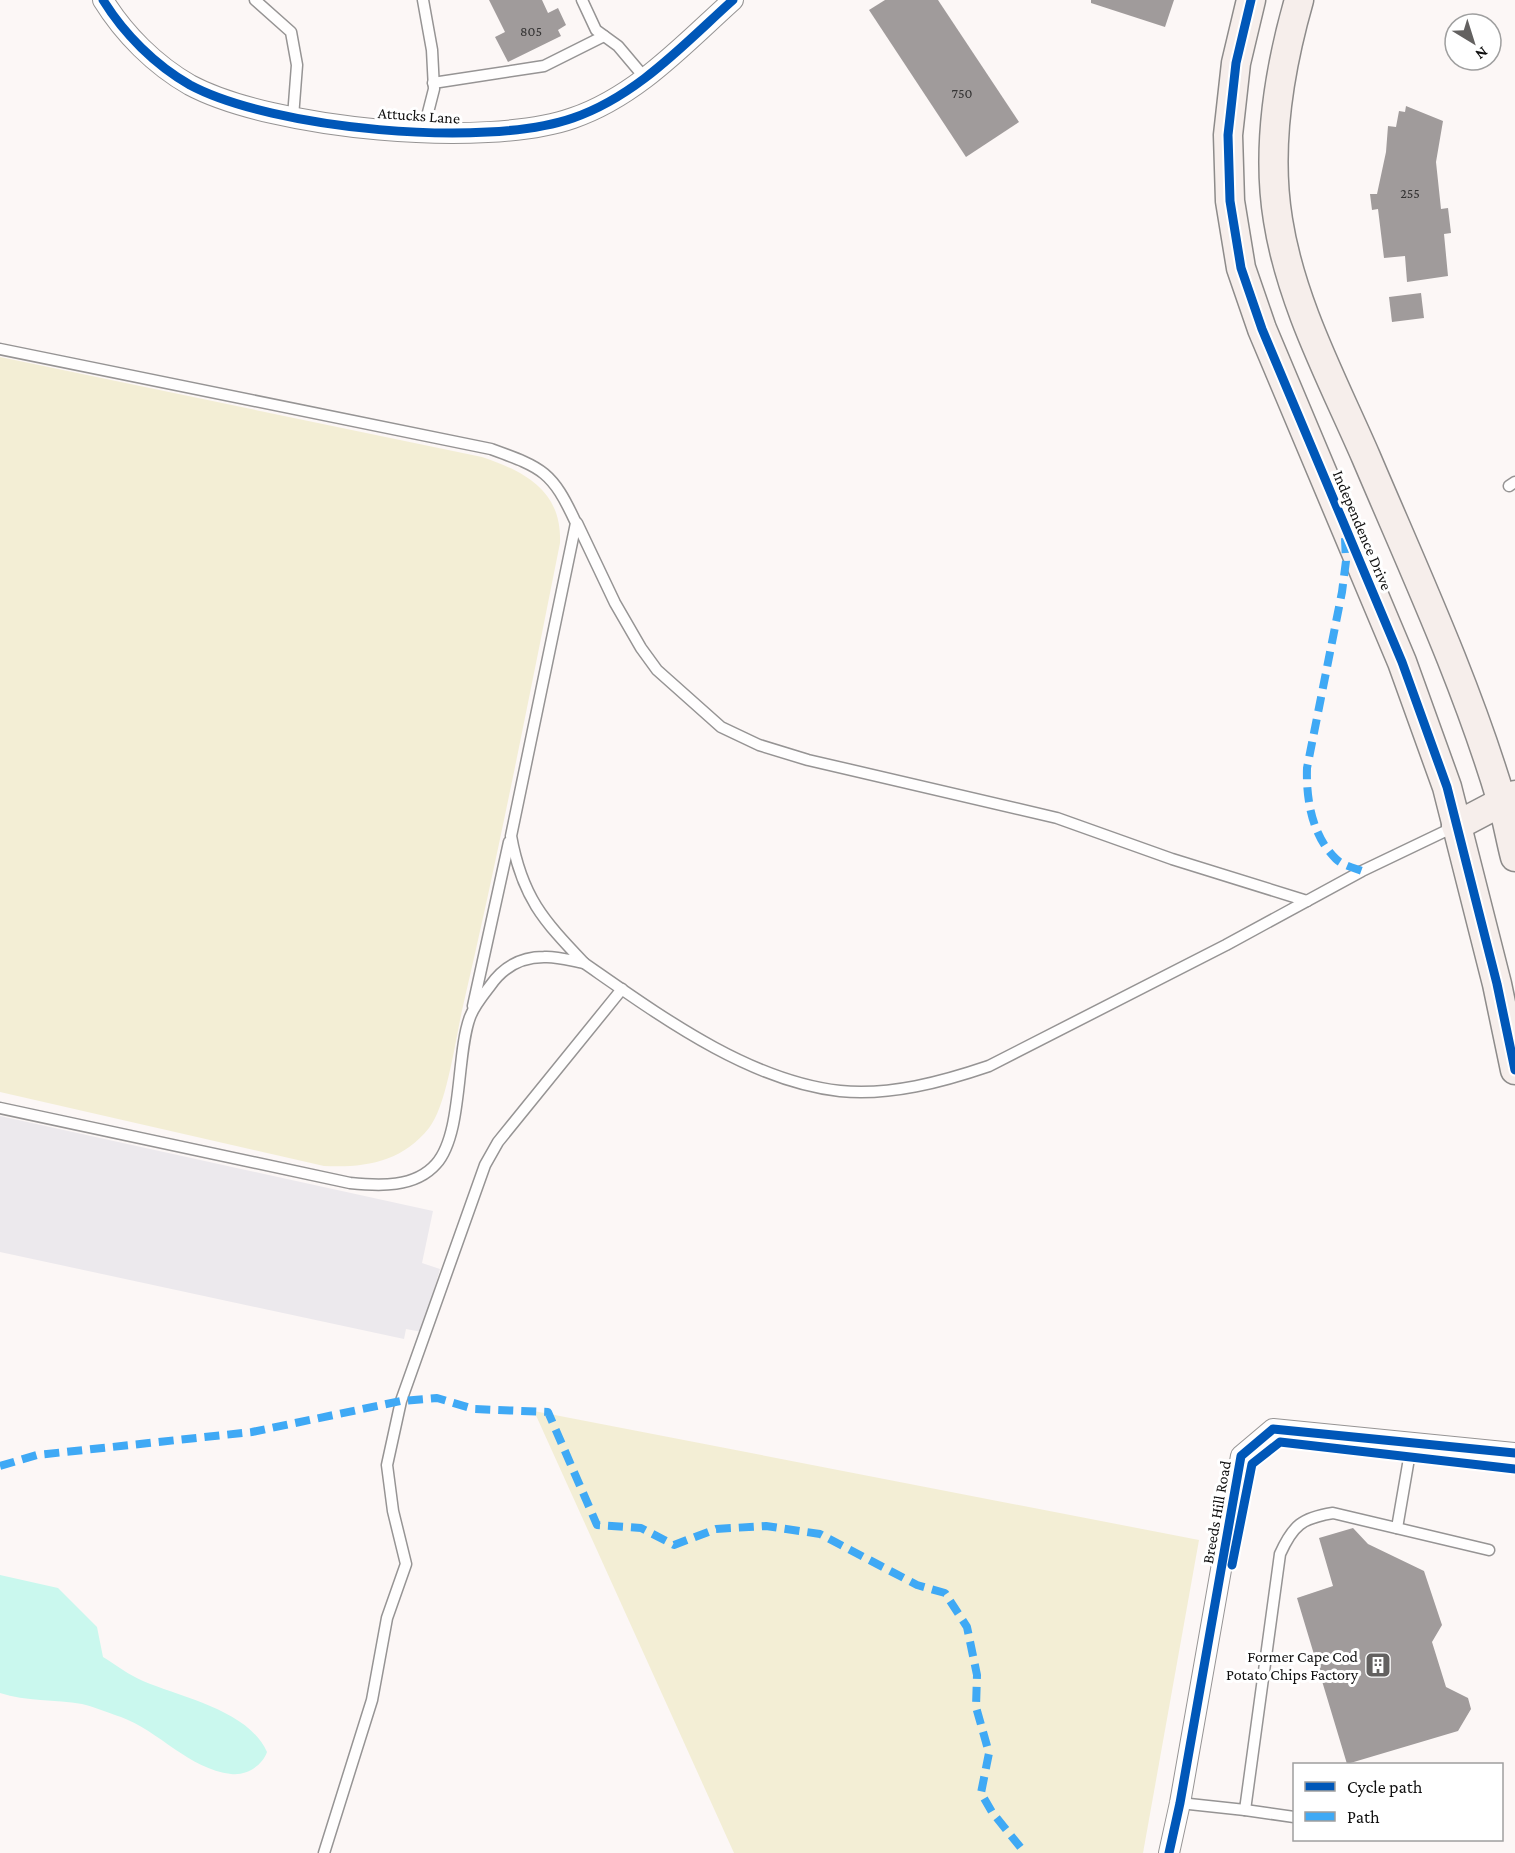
<svg xmlns="http://www.w3.org/2000/svg" width="1515" height="1853" font-family="'Crimson Pro',serif">
<rect width="100%" height="100%" fill="#fcf7f6"/>
<!-- industrial -->
<polygon fill="#ece9ed" points="0,1116 433,1211 422,1263 440,1269 422,1332 406,1329 404,1339 0,1252"/>
<!-- green -->
<g fill="#f3eed5">
<path d="M0 357 482 457C526 472 562 491 560 543 529 698 499 852 463 1006 456 1036 447 1106 429 1128 402 1162 365 1168 324 1166L0 1092Z"/>
<polygon points="534,1411 1199,1540 1143,1853 734,1853"/>
</g>
<!-- water -->
<path fill="#caf8ee" d="M0 1575 58 1588 97 1627 103 1657C116 1665 129 1675 143 1681 183 1698 248 1710 267 1752 262 1766 246 1776 231 1774 189 1769 159 1731 121 1717 109 1713 95 1707 82 1704 55 1699 26 1702 0 1693Z"/>
<!-- building -->
<g fill="#a09b9b">
<polygon points="489,0 542,0 548,13 558,8 566,25 558,30 561,36 508,62 495,37 505,32"/>
<polygon points="885,0 938,0 1019,122 966,157 869,10"/>
<polygon points="1091,0 1174,0 1165,27 1091,3"/>
<polygon points="1406,106 1443,121 1436,162 1441,209 1448,208 1451,233 1444,234 1448,276 1407,282 1405,256 1384,258 1378,209 1372,210 1370,194 1377,194 1386,152 1388,126 1396,127 1399,111 1405,112"/>
<polygon points="1421,293 1424,318 1392,322 1389,297"/>
<polygon points="1353,1528 1368,1544 1424,1571 1442,1625 1432,1642 1446,1687 1468,1698 1471,1709 1458,1731 1347,1764 1297,1598 1333,1586 1319,1538"/>
</g>
<g fill="none" stroke-linecap="round" stroke-linejoin="round">
<!-- lane casing -->
<g stroke="#969494" stroke-width="13">
<g id="lane">
<polyline points="255,0 291,32 297,65 293,117"/>
<polyline points="423,0 432,50 434,89 423,132"/>
<polyline points="582,0 596,30 618,46 645,78"/>
<polyline points="433,83 544,66 604,36"/>
<path d="M0 349 491 449C543 468 552 471 576 523L511 836C522 897 543 920 584 963 572 961 557 956 544 957 521 957 503 967 490 986 483 995 474 1006 470 1017 456 1054 463 1134 436 1164 415 1188 379 1186 350 1183L0 1108"/>
<polyline points="1509,486 1515,482"/>
<polyline points="577,523 615,603 641,648 657,670 721,727 759,745 808,760 1057,818 1172,859 1307,901"/>
<path d="M584 963C659 1015 748 1081 840 1091 890 1096 942 1082 989 1066L1226 945 1362 871 1456 826"/>
<polyline points="473,1006 509,842"/>
<polyline points="1397,1528 1412,1441"/>
<path d="M1180 1803 1245 1810 1280 1554C1293 1525 1302 1518 1333 1513L1489 1550"/>
<polyline points="1245,1810 1294,1817"/>
<polyline points="324,1853 372,1700 387,1618 406,1564 393,1511 387,1465 401,1401 485,1165 498,1142 622,989"/>
</g>
</g>
<!-- street casing -->
<g stroke="#969494" stroke-width="22">
<g id="street">
<path d="M103 0C124 34 155 65 190 85 272 129 485 149 573 118 637 96 684 44 733 0"/>
<polyline points="1169,1853 1180,1803 1241,1456 1273,1429 1515,1453"/>
</g>
</g>
<!-- secondary casing -->
<g stroke="#8d8b8a" stroke-width="31">
<g id="secondary">
<polyline points="1251,0 1236,63 1228,135 1230,201 1241,268 1262,329 1402,662 1447,787 1497,984 1515,1070"/>
<path d="M1299 0C1279 70 1266 147 1278 220 1291 303 1333 381 1366 457 1414 570 1466 682 1501 799 1507 818 1510 838 1515 857"/>
<polyline points="1456,826 1515,795"/>
</g>
</g>
<!-- lane -->
<use href="#lane" stroke="#fffefe" stroke-width="10"/>
<!-- street -->
<use href="#street" stroke="#fffefe" stroke-width="20"/>
<!-- secondary -->
<use href="#secondary" stroke="#f6eeeb" stroke-width="28"/>
<!-- quiet -->
<g stroke="#3fa9f5" stroke-width="8" stroke-dasharray="15 8" stroke-linecap="butt">
<path d="M1345 538 1346 561 1342 592 1307 768C1306 799 1312 836 1336 859 1342 865 1354 868 1362 871"/>
<polyline points="0,1466 37,1455 252,1432 401,1401 437,1398 474,1409 548,1412 597,1525 641,1528 674,1545 716,1529 766,1526 820,1534 917,1585 945,1593 967,1627 977,1675 976,1707 989,1753 981,1793 992,1812 1025,1853"/>
</g>
<!-- cycleway casing -->
<g stroke="#fff" stroke-width="13">
<g id="cycleway">
<path d="M103 0C124 34 155 65 190 85 272 129 485 149 573 118 637 96 684 44 733 0"/>
<polyline points="1251,0 1236,63 1228,135 1230,201 1241,268 1262,329 1402,662 1447,787 1497,984 1515,1070"/>
<polyline points="1232,1565 1252,1464 1280,1442 1515,1469"/>
<polyline points="1169,1853 1180,1803 1241,1456 1273,1429 1515,1453"/>
</g>
</g>
<!-- cycleway -->
<use href="#cycleway" stroke="#0057b8" stroke-width="9"/>
</g>
<!-- icons -->
<defs>
<g id="building-square" transform="scale(1.35)"><rect x="-9" y="-9" width="18" height="18" rx="4" fill="#636160" stroke="#fff"/><path d="M-4-6H4V6H1V3H-1V6H-4ZM-2.5-4.3h1.7v1.8h-1.7ZM.8-4.3h1.7v1.8H.8ZM-2.5-1h1.7V.8h-1.7ZM.8-1h1.7V.8H.8Z" fill="#fff"/></g>
</defs>
<g fill-rule="evenodd">
<use href="#building-square" x="1378" y="1665"/>
</g>
<g text-anchor="middle" stroke-width="6" stroke-linejoin="round" paint-order="stroke">
<!-- number labels -->
<g font-size="14" fill="#343333">
<text x="531" y="36">805</text>
<text x="962" y="98">750</text>
<text x="1410" y="198">255</text>
</g>
<!-- street labels -->
<g font-size="16" fill="#101010" stroke="#fff">
<text transform="translate(419 115) rotate(4)" y="6">Attucks Lane</text>
<text transform="translate(1363 530) rotate(67)" y="6">Independence Drive</text>
<text transform="translate(1216 1512) rotate(-80)" y="6">Breeds Hill Road</text>
</g>
<!-- poi labels -->
<g font-size="16" fill="#101010" stroke="#fff" text-anchor="end">
<text x="1358" y="1662">Former Cape Cod<tspan x="1358" dy="18">Potato Chips Factory</tspan></text>
</g>
</g>
<!-- legend -->
<rect x="1293" y="1763" width="210" height="78" fill="#ffffff" stroke="#9f9f9f" stroke-width="1.5"/>
<rect x="1305" y="1782" width="30" height="9" fill="#0057b8" stroke="#9f9f9f" stroke-width="1.5"/>
<text x="1347" y="1793" font-size="18" fill="#101010">Cycle path</text>
<rect x="1305" y="1812" width="30" height="9" fill="#3fa9f5" stroke="#9f9f9f" stroke-width="1.5"/>
<text x="1347" y="1823" font-size="18" fill="#101010">Path</text>
<!-- north arrow -->
<g transform="translate(1473 42) rotate(142)"><circle r="28" fill="#ffffff" stroke="#9f9f9f" stroke-width="1.5"/>
<path d="M0-4.5L10 22L0 15L-10 22Z" fill="#636160"/>
<text y="-9" font-size="16" font-weight="bold" text-anchor="middle" fill="#101010">N</text>
</g>
</svg>
